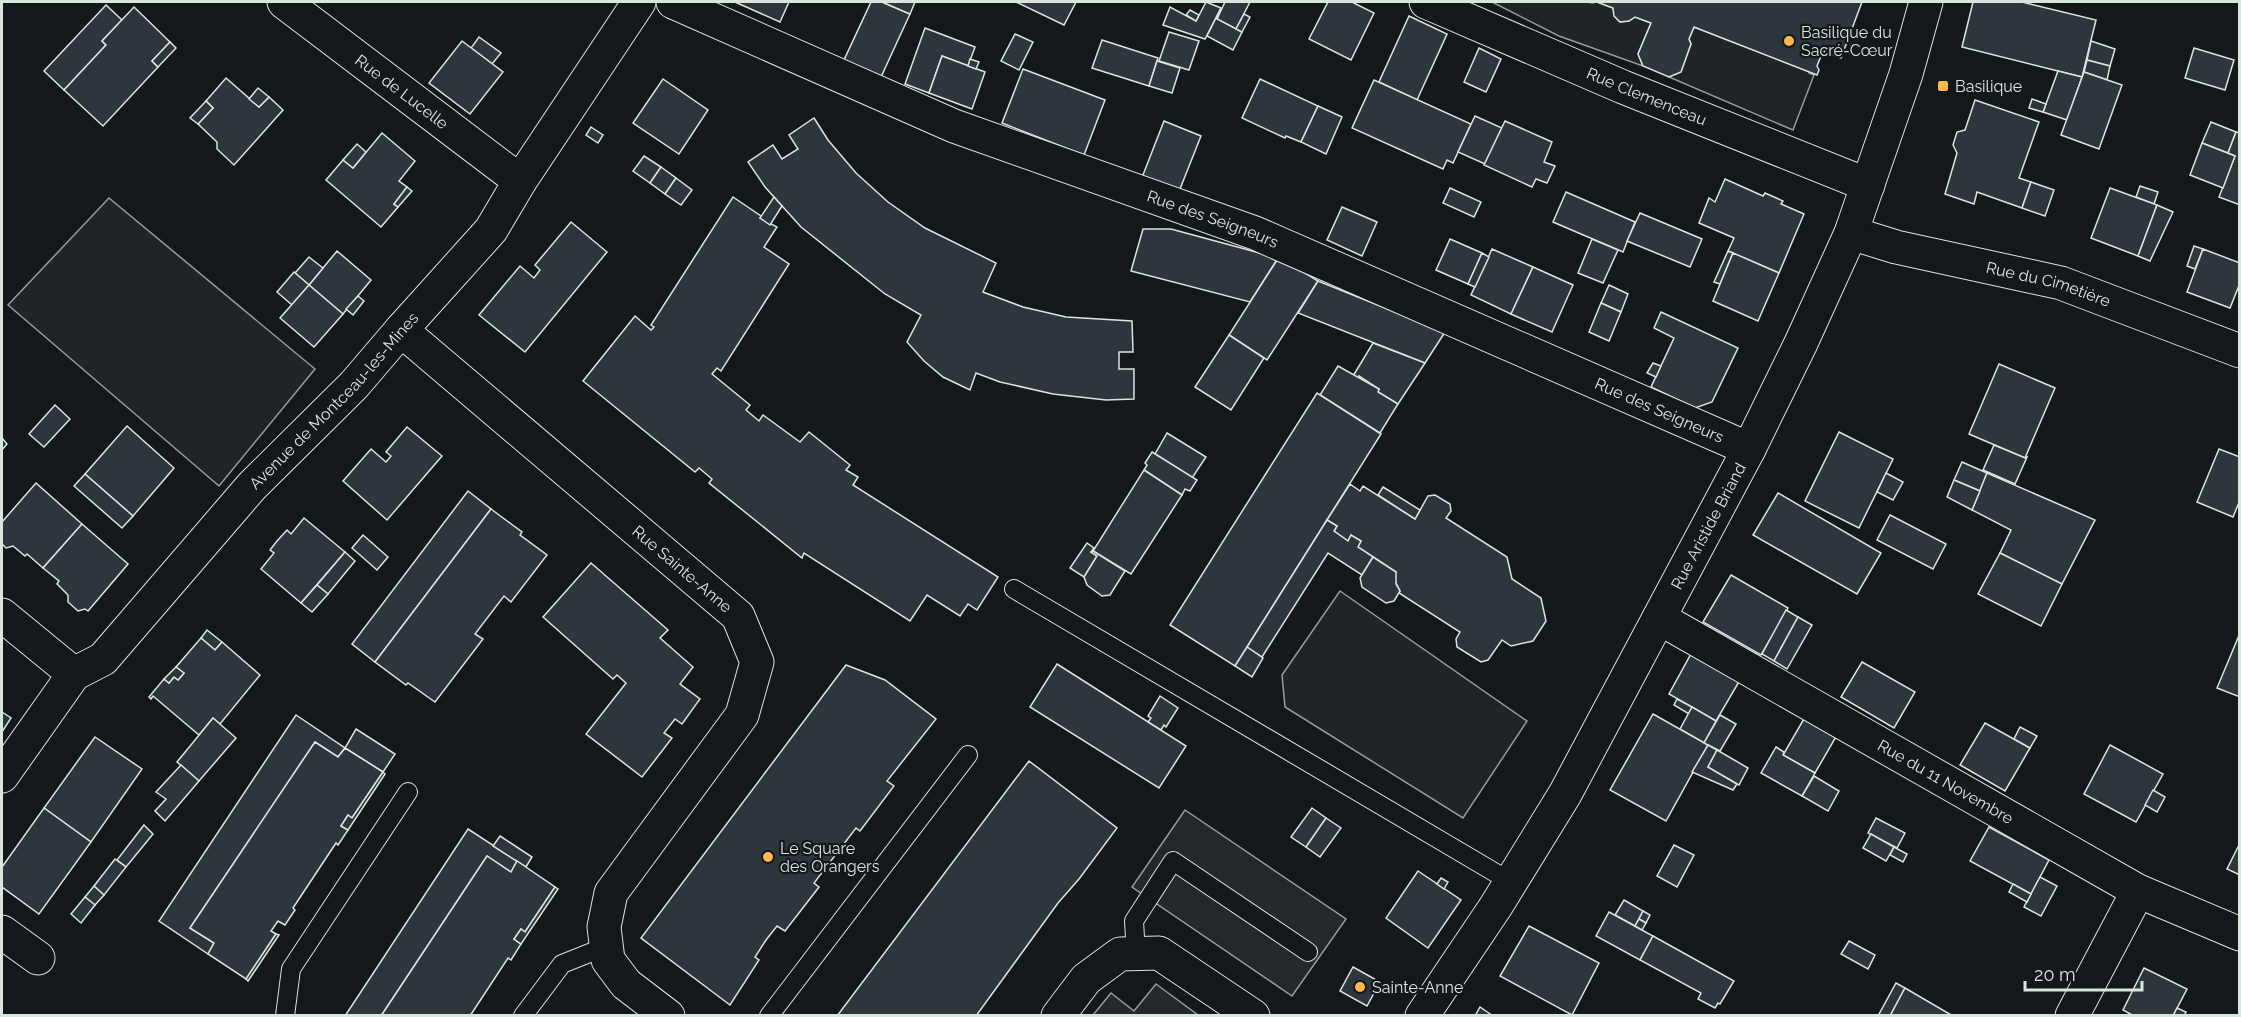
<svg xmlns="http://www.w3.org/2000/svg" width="2241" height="1017" font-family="Raleway,sans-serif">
<rect width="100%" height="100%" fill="#14181c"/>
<!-- green -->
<g fill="#202428" stroke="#939e99" stroke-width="1.5">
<polygon points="1492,2 1588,2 1592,3 1597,2 1613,8 1614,16 1620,22 1629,21 1635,17 1651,23 1638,54 1643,66 1559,36"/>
<polygon points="1694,27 1810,72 1809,73 1814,75 1793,130 1669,77 1681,72 1691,44 1689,39"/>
<polygon points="109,198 315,369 219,486 8,305"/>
<polygon points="1340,591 1527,721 1463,818 1285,707 1282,675"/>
</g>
<!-- parking -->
<g fill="#24282b" stroke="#939e99" stroke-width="1.5">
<polygon points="1185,810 1346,919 1292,996 1132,887"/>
<polygon points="1156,984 1198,1015 1093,1015 1111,993 1134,1011"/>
</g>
<!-- building -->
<g fill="#2c363c" stroke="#d8e6dc" stroke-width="1.5">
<polygon points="735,2 789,2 780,22"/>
<polygon points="871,2 882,2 910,14 881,77 844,60"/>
<polygon points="882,2 915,2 910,14"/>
<polygon points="1016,2 1076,2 1064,25"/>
<polygon points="1206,2 1221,8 1205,39 1163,25 1170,7 1196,21"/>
<polygon points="1225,2 1250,2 1236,29 1217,19"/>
<polygon points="1328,2 1352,2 1374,13 1351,60 1309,39"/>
<polygon points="1597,2 1862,2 1841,58 1823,51 1817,66 1819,70 1817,75 1694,27 1689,39 1691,44 1681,72 1669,77 1643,66 1638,54 1651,23 1635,17 1629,21 1620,22 1614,16 1613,8"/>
<polygon points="1973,2 2022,2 2096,20 2082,77 1962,47"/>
<polygon points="106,5 122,20 102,41 106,45 64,90 44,71"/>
<polygon points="134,7 170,42 152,61 158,67 103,126 64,90 106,45 102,41"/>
<polygon points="1221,8 1217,19 1242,32 1233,50 1207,36"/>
<polygon points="1190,10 1199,15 1196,21 1186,15"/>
<polygon points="1244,14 1250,17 1242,32 1236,29"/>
<polygon points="1409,16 1447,34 1417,100 1379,82"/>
<polygon points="925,28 975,47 968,66 942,56 929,93 905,84"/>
<polygon points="1169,32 1199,41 1189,70 1159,61"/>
<polygon points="1015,34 1033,42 1019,70 1001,61"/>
<polygon points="479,37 501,53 492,64 471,48"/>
<polygon points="1102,40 1158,58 1149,86 1092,68"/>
<polygon points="462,41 503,72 470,114 429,83"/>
<polygon points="2091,41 2115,49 2110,66 2087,60"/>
<polygon points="170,42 176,48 158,67 152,61"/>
<polygon points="1479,48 1501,59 1486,92 1464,82"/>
<polygon points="2194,48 2234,60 2225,90 2185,78"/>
<polygon points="942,56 985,72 972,109 929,93"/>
<polygon points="970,59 979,62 976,69 968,66"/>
<polygon points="2087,60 2110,66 2107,80 2084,72"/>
<polygon points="1157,61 1180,68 1172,93 1149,86"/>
<polygon points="1023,69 1105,100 1084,155 1002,123"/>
<polygon points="2058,71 2082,77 2067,120 2043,112"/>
<polygon points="2084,72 2122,85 2099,149 2061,135"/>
<polygon points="226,78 259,107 269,97 283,110 234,165 217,149 217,142 198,124 213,108 206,101"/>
<polygon points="663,79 708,110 679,154 633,123"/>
<polygon points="1260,79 1318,106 1301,142 1286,136 1285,138 1242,118"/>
<polygon points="1374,80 1471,124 1453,163 1447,160 1443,169 1352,128"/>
<polygon points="258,88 269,97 259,107 249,99"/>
<polygon points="2032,99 2046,104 2043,112 2029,108"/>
<polygon points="1975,100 2039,122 2019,178 2031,182 2022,208 1977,192 1974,204 1945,194 1957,153 1953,145 1957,132 1965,130"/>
<polygon points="206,101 213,108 198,124 190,118"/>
<polygon points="1318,106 1342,117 1326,154 1301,142"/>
<polygon points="1475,116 1502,128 1485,164 1458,152"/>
<polygon points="814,118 828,140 856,173 888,202 925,228 996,263 983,292 1023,307 1066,317 1132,321 1133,352 1119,352 1119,369 1134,369 1134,399 1106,400 1053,394 1000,382 976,373 970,390 943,377 924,361 907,342 921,315 885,294 801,227 765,187 748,162 773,145 782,159 798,149 789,135"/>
<polygon points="1164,121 1201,136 1178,194 1141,180"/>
<polygon points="1505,121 1552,142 1544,162 1555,166 1547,183 1536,179 1532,187 1484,165"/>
<polygon points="2211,122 2236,132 2228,153 2202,143"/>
<polygon points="591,127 603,135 598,143 586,135"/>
<polygon points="2236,132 2240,133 2240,205 2219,197 2235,156 2228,153"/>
<polygon points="382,133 415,161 399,181 407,187 394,204 398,207 381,227 326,180 343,160 353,168"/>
<polygon points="2202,143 2235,156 2223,188 2190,175"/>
<polygon points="357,144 366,152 353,168 343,160"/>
<polygon points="644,156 661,167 650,183 633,171"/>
<polygon points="661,167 676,178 665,194 650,183"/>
<polygon points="676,178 692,190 681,205 665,194"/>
<polygon points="1725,179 1763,196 1765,193 1783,201 1781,204 1804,214 1779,273 1728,251 1734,238 1699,223 1709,198 1715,202"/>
<polygon points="2031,182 2054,190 2045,216 2022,208"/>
<polygon points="2140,186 2158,192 2154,204 2136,197"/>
<polygon points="407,187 412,191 398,207 394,204"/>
<polygon points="1450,188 1481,202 1474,217 1443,203"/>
<polygon points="2110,188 2157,205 2138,256 2091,238"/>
<polygon points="1566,192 1635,222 1623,252 1553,222"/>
<polygon points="733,197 761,216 760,218 777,227 764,247 789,264 721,371 717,368 712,374 750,405 746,410 759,421 763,415 800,442 809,432 850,465 846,470 858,477 853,485 998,577 977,610 968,604 960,616 927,595 910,621 804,553 802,558 709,483 712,479 699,468 695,472 583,381 635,316 651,330 654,327 651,325"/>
<polygon points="774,197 782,206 770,225 760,218"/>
<polygon points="2157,205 2173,212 2150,261 2138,256"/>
<polygon points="1342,207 1377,222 1362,256 1327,240"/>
<polygon points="1640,213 1702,239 1690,267 1627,241"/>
<polygon points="571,222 607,252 525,352 479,315 520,266 534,278 540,270 535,265"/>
<polygon points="1143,229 1171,229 1278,258 1250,302 1131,271"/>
<polygon points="1450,239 1482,253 1468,284 1436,270"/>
<polygon points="1592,239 1618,250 1603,283 1578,273"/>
<polygon points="2194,246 2203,249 2195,269 2187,266"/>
<polygon points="1492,249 1533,267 1511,314 1471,295"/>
<polygon points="2203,249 2240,263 2240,283 2230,308 2187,292"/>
<polygon points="337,251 371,280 343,314 309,285"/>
<polygon points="1728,251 1733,253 1720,284 1714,282"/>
<polygon points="1482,253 1489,257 1475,287 1468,284"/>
<polygon points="1733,253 1779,273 1758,321 1713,301"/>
<polygon points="309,257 323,268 309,285 295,273"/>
<polygon points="1279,257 1318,281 1267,360 1229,335"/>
<polygon points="1533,267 1573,285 1552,332 1511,314"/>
<polygon points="294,272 309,285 292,305 277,292"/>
<polygon points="1318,281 1445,332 1425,363 1298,313"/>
<polygon points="309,285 343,314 314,347 280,318"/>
<polygon points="1609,285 1628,294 1621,312 1601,303"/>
<polygon points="358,296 364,301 353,315 346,309"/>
<polygon points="1601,303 1621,312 1609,341 1589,332"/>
<polygon points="1661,312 1738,348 1712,402 1695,408 1651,387 1674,338 1654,328"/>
<polygon points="1229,335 1264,358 1231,410 1195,387"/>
<polygon points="1373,343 1425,363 1398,404 1378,392 1379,389 1359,376 1358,379 1353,376"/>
<polygon points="1653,363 1661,366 1656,377 1647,373"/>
<polygon points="1999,364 2055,388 2025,458 1969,434"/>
<polygon points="1338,366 1379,389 1378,392 1398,404 1380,433 1320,395"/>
<polygon points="1317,393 1381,434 1235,666 1170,625"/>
<polygon points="55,405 70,419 44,447 29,434"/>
<polygon points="127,426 174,468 133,516 85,474"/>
<polygon points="407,427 442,456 387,520 343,481 371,449 386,462 391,456 386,452"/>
<polygon points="1839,432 1893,459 1859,528 1805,501"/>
<polygon points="1167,433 1206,457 1192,478 1155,454"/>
<polygon points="2,438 7,444 2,450"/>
<polygon points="1994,445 2025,458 2027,457 2015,484 1983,470"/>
<polygon points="2219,449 2240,457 2240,500 2233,517 2197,502"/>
<polygon points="1152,452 1197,480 1190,491 1185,489 1182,495 1144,470 1147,465 1145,463"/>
<polygon points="1962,462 1987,473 1980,491 1954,480"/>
<polygon points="1144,470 1182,495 1131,574 1093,551"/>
<polygon points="1886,473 1903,482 1893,500 1877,492"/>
<polygon points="1987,473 2095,520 2062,584 2000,553 2011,530 1972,510"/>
<polygon points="85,474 133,516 122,528 74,486"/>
<polygon points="1954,480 1980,491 1972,510 1947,497"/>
<polygon points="36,483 82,524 43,568 27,554 25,556 13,546 6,548 2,544 2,522"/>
<polygon points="1350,484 1360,491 1363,486 1415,519 1428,496 1435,495 1450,504 1451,511 1446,518 1507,557 1512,579 1541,598 1546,621 1533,641 1511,646 1502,640 1488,660 1481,662 1457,647 1456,639 1460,632 1399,593 1400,591 1394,579 1396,572 1358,547 1361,541 1351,535 1348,541 1334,531 1337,526 1327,520"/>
<polygon points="1383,487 1420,510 1415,519 1378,495"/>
<polygon points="468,491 491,509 375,662 352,644"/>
<polygon points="1778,493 1881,553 1857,594 1753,535"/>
<polygon points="491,509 522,532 520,535 547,555 511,602 504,596 475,634 483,639 435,702 408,683 406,685 375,662"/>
<polygon points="1890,515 1946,544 1933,569 1877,540"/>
<polygon points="304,518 345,552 301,603 261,569 274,553 270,550 277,541 287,530 291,534"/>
<polygon points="1327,520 1337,526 1334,531 1348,541 1351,535 1361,541 1358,547 1373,557 1362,575 1328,553 1262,657 1247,647"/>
<polygon points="82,524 128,564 88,611 85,609 78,611 68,602 68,595 57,584 59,581 43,568"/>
<polygon points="363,535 388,557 377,570 352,548"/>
<polygon points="1087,543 1094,548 1091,552 1097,556 1084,577 1070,568"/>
<polygon points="1093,551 1125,571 1110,595 1102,596 1087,585 1084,577 1097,556 1091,552"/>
<polygon points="345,552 355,561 328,594 317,585"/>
<polygon points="2000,553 2062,584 2041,626 1978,594"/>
<polygon points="1373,557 1396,572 1396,584 1400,591 1394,601 1386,603 1362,587 1360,578"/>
<polygon points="591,563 668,630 660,638 693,667 680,684 700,699 682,724 675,719 664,733 672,738 642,777 586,734 626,683 617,675 613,679 543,617"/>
<polygon points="1731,575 1788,608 1761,655 1703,622"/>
<polygon points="317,585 328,594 312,612 301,603"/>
<polygon points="1786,610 1798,617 1774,661 1762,654"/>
<polygon points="1798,617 1812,625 1787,669 1774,661"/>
<polygon points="207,630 222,642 215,650 201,638"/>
<polygon points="2240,633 2240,697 2217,688"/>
<polygon points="201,638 215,650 222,642 260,675 220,724 213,718 199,735 153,696 151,699 149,697 164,679 169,683 174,677 178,680 184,673 176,667"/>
<polygon points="1247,647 1263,658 1252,677 1235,666"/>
<polygon points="1692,652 1740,680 1716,721 1669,694"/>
<polygon points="1862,662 1915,692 1894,728 1841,697"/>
<polygon points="1057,664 1186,746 1159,788 1030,707"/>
<polygon points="846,665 885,680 936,719 887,781 894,786 860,831 856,828 814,883 819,887 785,931 777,926 766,940 755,957 759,960 730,1005 641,938"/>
<polygon points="176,667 184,673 178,680 174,677 169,683 164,679"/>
<polygon points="1160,696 1178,708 1166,727 1164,725 1161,730 1148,722 1151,718 1148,716"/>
<polygon points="1677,699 1692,707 1689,714 1674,705"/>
<polygon points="1692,707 1716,721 1704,743 1680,729"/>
<polygon points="2,712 11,718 2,732"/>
<polygon points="1653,714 1708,745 1666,821 1610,790"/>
<polygon points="296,715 345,748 338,757 315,742 190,928 214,943 208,954 159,921"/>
<polygon points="1720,715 1736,724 1720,751 1704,743"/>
<polygon points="1805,717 1837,735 1815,773 1783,755"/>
<polygon points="213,718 236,738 199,781 177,762"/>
<polygon points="1985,723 2030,748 2005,791 1960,765"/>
<polygon points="2020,727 2037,736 2030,748 2014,739"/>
<polygon points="356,729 395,754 383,772 345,748"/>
<polygon points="95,737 142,769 91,842 44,808"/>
<polygon points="315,742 338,757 345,748 383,772 352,818 348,815 341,826 348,830 338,845 336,843 293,908 295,910 285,925 278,921 271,931 276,934 246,979 208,954 214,943 190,928"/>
<polygon points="1708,745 1717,750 1708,767 1737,784 1733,790 1692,772"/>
<polygon points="2110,745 2163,774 2136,822 2084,794"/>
<polygon points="1776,747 1784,752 1783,755 1815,773 1802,796 1761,773"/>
<polygon points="1717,750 1748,768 1739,785 1708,767"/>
<polygon points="1029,761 1117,828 1079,879 1058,903 976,1016 837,1016"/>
<polygon points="181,765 199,781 165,821 155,811 166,799 156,792"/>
<polygon points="383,772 385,774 348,830 341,826 348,815 352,818"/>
<polygon points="1814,776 1839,791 1828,811 1802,796"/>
<polygon points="2153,790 2165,797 2157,812 2145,805"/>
<polygon points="44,808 91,842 39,914 2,887 2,867"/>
<polygon points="1312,808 1326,818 1306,847 1291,837"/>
<polygon points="1326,818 1341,828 1320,857 1306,847"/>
<polygon points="1876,818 1905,833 1897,848 1868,833"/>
<polygon points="144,825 153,834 126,867 117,860"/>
<polygon points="1989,827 2049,860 2031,894 1970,861"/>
<polygon points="468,829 517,861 511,872 487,856 381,1016 345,1016"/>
<polygon points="1871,834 1894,847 1886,861 1863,848"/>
<polygon points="500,836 532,857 526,867 493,846"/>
<polygon points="2240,843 2240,875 2227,869"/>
<polygon points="1674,845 1694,855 1677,887 1657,876"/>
<polygon points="1894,847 1907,854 1903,862 1890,855"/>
<polygon points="487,856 511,872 517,861 555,887 525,932 521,929 514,939 521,944 511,960 508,958 470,1016 381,1016"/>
<polygon points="115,859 126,867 104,895 94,886"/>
<polygon points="1418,871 1461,900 1428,948 1386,918"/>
<polygon points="2040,877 2057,886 2041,916 2024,907"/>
<polygon points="1441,878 1448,882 1444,889 1437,884"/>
<polygon points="2013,884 2031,894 2027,902 2009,892"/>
<polygon points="94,886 104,895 95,905 85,897"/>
<polygon points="555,887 558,889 521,944 514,939 521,929 525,932"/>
<polygon points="85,897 95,905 81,923 71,914"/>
<polygon points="1624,900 1643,911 1635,926 1615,915"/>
<polygon points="1643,911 1650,915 1646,923 1639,919"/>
<polygon points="1609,912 1653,936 1640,960 1596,936"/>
<polygon points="1639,919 1646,923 1642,930 1635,926"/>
<polygon points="1529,926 1599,963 1572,1015 1500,976"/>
<polygon points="276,934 279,935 248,981 246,979"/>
<polygon points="1653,936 1734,981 1720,1004 1718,1003 1715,1008 1698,999 1701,993 1640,960"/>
<polygon points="1849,941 1875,955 1868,969 1841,954"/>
<polygon points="1353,967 1380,982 1367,1006 1340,991"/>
<polygon points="2144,968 2187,989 2173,1016 2134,1016 2123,1010"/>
<polygon points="1896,983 1905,988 1890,1016 1878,1016"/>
<polygon points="1905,988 1953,1016 1890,1016"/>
<polygon points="1480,1007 1493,1016 1475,1016"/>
<polygon points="2177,1008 2186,1012 2184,1016 2173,1016"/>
</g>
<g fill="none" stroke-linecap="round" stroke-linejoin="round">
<!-- lane casing -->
<g stroke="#d8e6dc" stroke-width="20">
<g id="lane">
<polyline points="1014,589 1511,882"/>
<polyline points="1136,954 1134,921 1173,861 1308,952"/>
<polyline points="285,1016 291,969 408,792"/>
<polyline points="523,1016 562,964 607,946"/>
<polyline points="769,1016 968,755"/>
</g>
</g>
<!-- street casing -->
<g stroke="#d8e6dc" stroke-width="35">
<g id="street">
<path id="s1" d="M284 2 520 181"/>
<path id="s2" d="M673 2 954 126 1255 233 1749 449"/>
<path id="s3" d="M1426 2 1623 87 1868 185"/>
<path id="s4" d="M1851 233 1896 247 2061 283 2240 351"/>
<path id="s5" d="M401 330 738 616 757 662 742 715 611 893 604 927 608 960 626 984 668 1016"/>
<polyline points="2,615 74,674"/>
<path id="s6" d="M1659 618 2138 891 2240 934"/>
<path id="s7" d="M2 776 74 674 103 659 252 486 354 385 401 330 491 230 520 181 639 2"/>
<polyline points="2,932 38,958"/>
<polyline points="1058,1016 1086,979 1120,954 1159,953 1253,1016"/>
<polyline points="2072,1016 2138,891"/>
</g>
</g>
<!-- secondary casing -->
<g stroke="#d8e6dc" stroke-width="35">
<g id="secondary">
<path id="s8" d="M1422 1016 1496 906 1565 794 1749 449 1801 343 1851 233 1906 74 1926 2"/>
</g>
</g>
<!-- lane -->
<use href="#lane" stroke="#14181c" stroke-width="18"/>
<!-- street -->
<use href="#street" stroke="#14181c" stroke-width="33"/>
<!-- secondary -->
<use href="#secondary" stroke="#14181c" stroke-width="33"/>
</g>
<!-- markers -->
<g fill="#ffb74d" stroke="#14181c" stroke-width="2">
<circle cx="1789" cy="41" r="6"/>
<rect x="1937" y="80" width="12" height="12" rx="3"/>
<circle cx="768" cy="857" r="6"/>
<circle cx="1360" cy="987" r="6"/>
</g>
<g text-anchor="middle" stroke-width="4.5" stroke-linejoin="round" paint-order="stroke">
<!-- poi labels -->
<g font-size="16" fill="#d8e6dc" stroke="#14181c" text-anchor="start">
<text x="1801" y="38">Basilique du<tspan x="1801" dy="18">Sacré-Cœur</tspan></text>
<text x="1955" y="92">Basilique</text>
<text x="780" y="854">Le Square<tspan x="780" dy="18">des Orangers</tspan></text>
<text x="1372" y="993">Sainte-Anne</text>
</g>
<!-- street labels -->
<g font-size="16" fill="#d8e6dc" stroke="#14181c">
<text dy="6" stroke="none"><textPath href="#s1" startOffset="148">Rue de Lucelle</textPath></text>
<text dy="6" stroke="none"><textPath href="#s3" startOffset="240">Rue Clemenceau</textPath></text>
<text dy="6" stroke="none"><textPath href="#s2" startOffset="582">Rue des Seigneurs</textPath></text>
<text dy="6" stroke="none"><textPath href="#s4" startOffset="204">Rue du Cimetière</textPath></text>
<text dy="6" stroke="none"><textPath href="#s7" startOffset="504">Avenue de Montceau-les-Mines</textPath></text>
<text dy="6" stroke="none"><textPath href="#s2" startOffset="1068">Rue des Seigneurs</textPath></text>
<text dy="6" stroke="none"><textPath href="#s8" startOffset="568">Rue Aristide Briand</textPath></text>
<text dy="6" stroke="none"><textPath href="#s5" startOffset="369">Rue Sainte-Anne</textPath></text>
<text dy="6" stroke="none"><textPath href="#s6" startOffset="330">Rue du 11 Novembre</textPath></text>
</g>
</g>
<!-- border -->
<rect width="2241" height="1017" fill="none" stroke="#d8e6dc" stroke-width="6"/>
<!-- scale -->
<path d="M2025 981v9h117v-9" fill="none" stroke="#d8e6dc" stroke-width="3"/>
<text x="2034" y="981" font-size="18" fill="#d8e6dc" stroke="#14181c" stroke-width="4.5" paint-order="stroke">20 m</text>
</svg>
